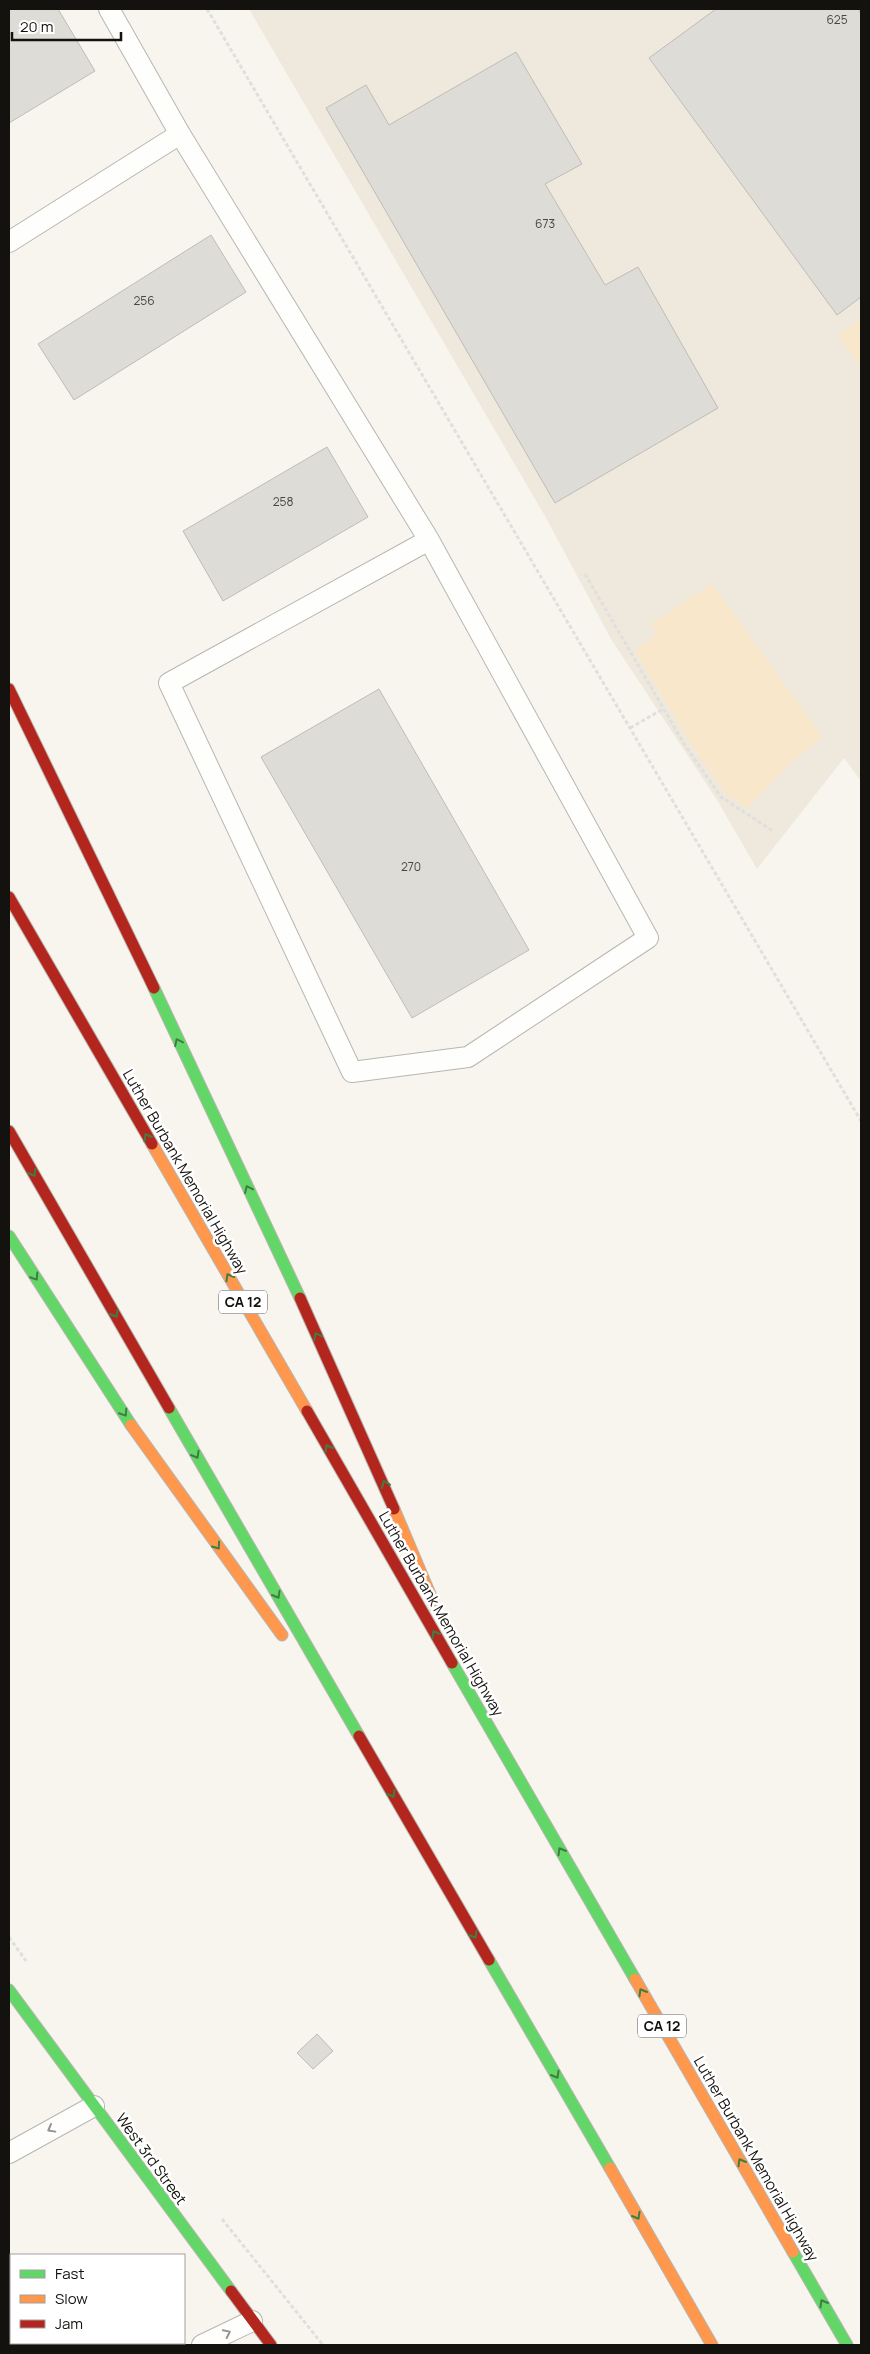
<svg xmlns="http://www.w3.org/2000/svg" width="870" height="2354" font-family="Manrope,sans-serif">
<rect width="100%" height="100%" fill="#f8f5ef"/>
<!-- built -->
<polygon fill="#efe8dc" points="249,9 861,9 861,781 844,758 757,869 717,800 611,639 545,516"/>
<!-- green -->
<g fill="#f8e7ca">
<polygon points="861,318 861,367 838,336"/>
<polygon points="712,584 823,737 790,764 747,808 727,795 689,741 635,651 656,635 650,624"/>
</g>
<!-- building -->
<g fill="#dedcd7" stroke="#bfbcb8">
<polygon points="9,9 58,9 95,71 9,123"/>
<polygon points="716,9 858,9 861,14 861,297 837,315 649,58"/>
<polygon points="516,52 582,164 545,184 605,285 638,267 718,408 555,503 326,108 366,85 389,125"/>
<polygon points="211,235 246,292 74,400 38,344"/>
<polygon points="327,447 368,517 223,601 183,531"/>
<polygon points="379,689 529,950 412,1018 261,757"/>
<polygon points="317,2034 333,2051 313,2069 297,2053"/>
<polygon points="36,2343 77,2343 78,2345 38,2345"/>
</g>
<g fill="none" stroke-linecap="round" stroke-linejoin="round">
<!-- lane casing -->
<g stroke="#b8b6b1" stroke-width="22">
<g id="lane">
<polyline points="109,9 180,134 429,540 648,938 468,1057 352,1072 169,683 429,540"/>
<polyline points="9,242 180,134"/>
<polyline points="9,2153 94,2106"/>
<polyline points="202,2345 252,2321"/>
</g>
</g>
<!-- fast casing -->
<g stroke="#b8b6b1" stroke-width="13">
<g id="fast">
<polyline points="154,988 300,1298"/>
<polyline points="9,1236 131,1425"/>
<polyline points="169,1408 359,1736"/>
<polyline points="452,1663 635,1979"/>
<polyline points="489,1960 610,2168"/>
<polyline points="9,1990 231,2291"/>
<polyline points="793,2252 847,2345"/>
</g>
</g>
<!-- slow casing -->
<g stroke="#b8b6b1" stroke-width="13">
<g id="slow">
<polyline points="152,1144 307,1411"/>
<polyline points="131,1425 282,1635"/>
<polyline points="394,1509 435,1606"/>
<polyline points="635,1979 793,2252"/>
<polyline points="610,2168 712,2345"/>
</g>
</g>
<!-- jam casing -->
<g stroke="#b8b6b1" stroke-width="13">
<g id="jam">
<polyline points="9,689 154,988"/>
<polyline points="9,897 152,1144"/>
<polyline points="9,1131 169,1408"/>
<polyline points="300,1298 394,1509"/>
<polyline points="307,1411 452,1663"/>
<polyline points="359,1736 489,1960"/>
<polyline points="231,2291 271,2345"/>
</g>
</g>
<!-- path -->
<g stroke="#dfdfdd" stroke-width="3" stroke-dasharray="4 2.5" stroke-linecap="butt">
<polyline points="207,9 861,1121"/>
<polyline points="585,574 683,742 721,797 773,831"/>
<polyline points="630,728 663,709"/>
<polyline points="9,1937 26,1961"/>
<polyline points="222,2219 323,2345"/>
</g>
<!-- lane -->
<use href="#lane" stroke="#fefefd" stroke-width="20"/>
<!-- fast -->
<use href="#fast" stroke="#63d668" stroke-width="11"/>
<!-- slow -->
<use href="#slow" stroke="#ff974d" stroke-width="11"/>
<!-- jam -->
<use href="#jam" stroke="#b3261e" stroke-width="11"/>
</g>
<!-- one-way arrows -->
<defs><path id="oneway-chevron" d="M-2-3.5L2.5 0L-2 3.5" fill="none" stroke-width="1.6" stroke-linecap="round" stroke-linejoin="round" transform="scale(1.25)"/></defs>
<g stroke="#3f7e40">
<use href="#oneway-chevron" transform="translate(178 1042) rotate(-116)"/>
<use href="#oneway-chevron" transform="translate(147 1137) rotate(-120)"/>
<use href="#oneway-chevron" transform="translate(33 1173) rotate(60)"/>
<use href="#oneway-chevron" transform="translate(248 1189) rotate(-115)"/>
<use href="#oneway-chevron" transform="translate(35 1277) rotate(57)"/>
<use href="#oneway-chevron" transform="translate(229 1277) rotate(-120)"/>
<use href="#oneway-chevron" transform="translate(115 1314) rotate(60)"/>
<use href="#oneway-chevron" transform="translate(317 1336) rotate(-115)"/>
<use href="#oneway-chevron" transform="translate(124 1413) rotate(57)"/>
<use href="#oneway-chevron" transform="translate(328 1448) rotate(-120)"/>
<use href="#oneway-chevron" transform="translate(196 1455) rotate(60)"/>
<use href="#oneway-chevron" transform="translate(385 1484) rotate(-112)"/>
<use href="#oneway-chevron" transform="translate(217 1546) rotate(54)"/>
<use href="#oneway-chevron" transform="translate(277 1595) rotate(60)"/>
<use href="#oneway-chevron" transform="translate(435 1634) rotate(-120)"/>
<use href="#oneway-chevron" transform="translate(392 1794) rotate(60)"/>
<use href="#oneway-chevron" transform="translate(561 1851) rotate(-120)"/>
<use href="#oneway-chevron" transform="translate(474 1935) rotate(60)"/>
<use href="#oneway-chevron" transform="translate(642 1992) rotate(-120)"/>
<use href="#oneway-chevron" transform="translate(556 2075) rotate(60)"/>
<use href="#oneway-chevron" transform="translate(741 2162) rotate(-120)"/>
<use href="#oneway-chevron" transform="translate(637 2216) rotate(60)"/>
<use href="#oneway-chevron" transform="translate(823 2303) rotate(-120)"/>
</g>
<g stroke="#959491">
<use href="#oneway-chevron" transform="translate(51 2129) rotate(151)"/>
<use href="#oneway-chevron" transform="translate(227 2333) rotate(-26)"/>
</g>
<g text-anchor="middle" stroke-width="5" stroke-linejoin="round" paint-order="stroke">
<!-- number labels -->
<g font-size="12" fill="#484641">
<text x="837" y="24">625</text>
<text x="545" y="228">673</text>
<text x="144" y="305">256</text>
<text x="283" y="506">258</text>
<text x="411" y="871">270</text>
</g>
<!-- shield labels -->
<g fill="#fff" stroke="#5a5956" stroke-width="1">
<rect x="219" y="1290.5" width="48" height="23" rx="4"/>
<rect x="638" y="2014.5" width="48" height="23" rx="4"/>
</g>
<g font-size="14" font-weight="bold" fill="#14120e">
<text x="243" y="1307">CA 12</text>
<text x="662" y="2031">CA 12</text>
</g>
<!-- street labels -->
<g font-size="15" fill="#14120e" stroke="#fff">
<text transform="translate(185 1172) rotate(60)" y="5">Luther Burbank Memorial Highway</text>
<text transform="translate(441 1614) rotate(60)" y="5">Luther Burbank Memorial Highway</text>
<text transform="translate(151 2159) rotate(54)" y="5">West 3rd Street</text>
<text transform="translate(756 2159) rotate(60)" y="5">Luther Burbank Memorial Highway</text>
</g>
</g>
<!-- border -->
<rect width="870" height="2354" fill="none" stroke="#14120e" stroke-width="20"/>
<!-- legend -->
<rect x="10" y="2254" width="175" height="90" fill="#ffffff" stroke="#a1a09f"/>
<rect x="20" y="2270" width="25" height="8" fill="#63d668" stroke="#a1a09f"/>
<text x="55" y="2279" font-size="15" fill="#14120e">Fast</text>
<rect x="20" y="2295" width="25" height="8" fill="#ff974d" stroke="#a1a09f"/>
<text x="55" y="2304" font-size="15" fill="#14120e">Slow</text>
<rect x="20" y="2320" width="25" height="8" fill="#b3261e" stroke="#a1a09f"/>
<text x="55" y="2329" font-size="15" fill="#14120e">Jam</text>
<!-- scale -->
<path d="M12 32v8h109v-8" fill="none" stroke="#14120e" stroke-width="2.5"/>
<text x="20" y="32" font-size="15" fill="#14120e" stroke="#ffffff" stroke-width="4" paint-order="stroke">20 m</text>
</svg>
